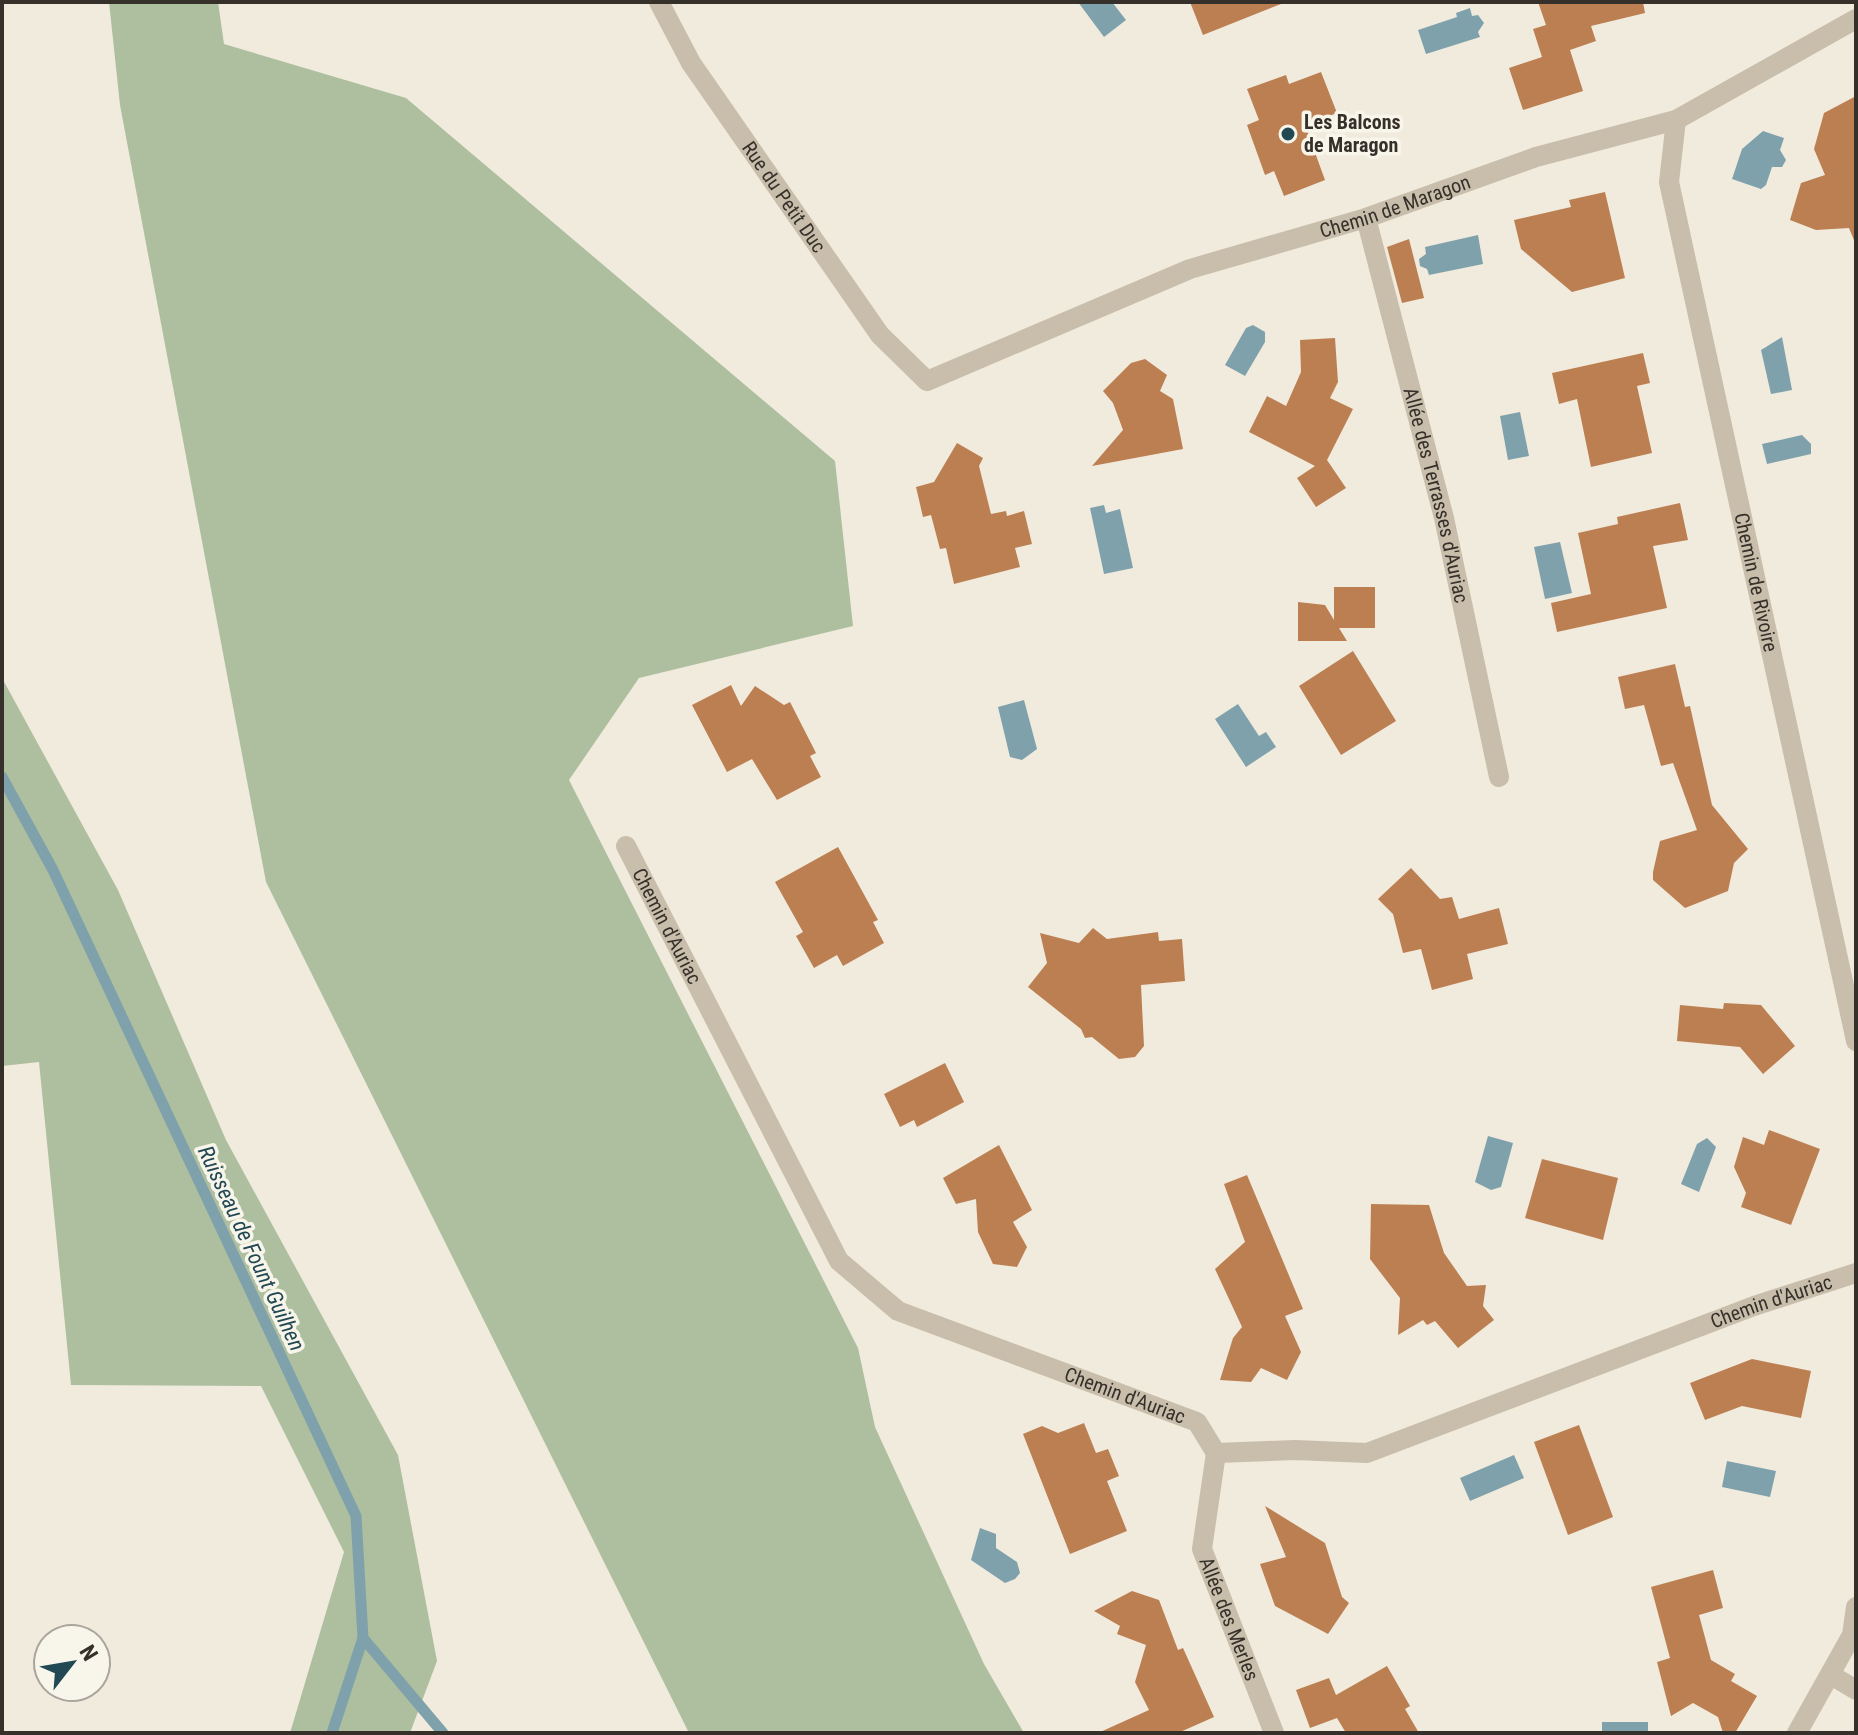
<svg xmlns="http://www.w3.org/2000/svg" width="1858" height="1735" font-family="'Roboto Condensed',sans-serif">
<rect width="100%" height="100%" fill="#f1ebde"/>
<!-- green -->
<g fill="#aebf9f">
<polygon points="109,2 218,2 224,44 406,98 835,461 853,626 639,678 569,780 858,1348 875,1427 984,1664 1024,1733 689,1733 266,882 120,105"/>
<polygon points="2,678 118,890 226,1140 398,1455 437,1661 410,1733 290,1733 344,1552 261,1386 71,1385 39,1062 2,1066"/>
</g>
<!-- water -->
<g fill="#7fa1ab">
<polygon points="1078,2 1112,2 1126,20 1104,37"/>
<polygon points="1470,8 1472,16 1478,15 1484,23 1478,32 1480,37 1426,54 1418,30 1457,17 1456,13"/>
<polygon points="1763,131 1784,138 1780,150 1786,160 1782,167 1772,167 1766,185 1761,189 1732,179 1742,149"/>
<polygon points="1478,235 1483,264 1429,275 1427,269 1420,266 1419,259 1426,254 1425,247"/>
<polygon points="1253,325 1265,332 1265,342 1245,376 1225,365 1246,328"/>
<polygon points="1782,337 1792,390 1771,394 1761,350"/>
<polygon points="1520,412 1529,456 1508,460 1500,416"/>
<polygon points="1802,435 1811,444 1811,454 1767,464 1762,444"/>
<polygon points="1104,505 1106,513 1120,509 1133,568 1104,574 1090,508"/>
<polygon points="1560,542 1572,593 1545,599 1534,547"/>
<polygon points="1024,700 1037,749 1022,760 1010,757 998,707"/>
<polygon points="1238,704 1259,736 1266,732 1276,747 1246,767 1215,719"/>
<polygon points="1488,1136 1513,1143 1501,1187 1491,1190 1475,1182"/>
<polygon points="1707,1138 1716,1147 1699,1192 1681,1184 1697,1144"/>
<polygon points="1514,1455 1524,1478 1470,1501 1460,1478"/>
<polygon points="1727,1461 1776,1471 1770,1497 1722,1487"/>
<polygon points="980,1528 996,1534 996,1548 1017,1562 1020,1573 1015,1579 1005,1583 971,1560"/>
<rect x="1602" y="1722" width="46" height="11"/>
</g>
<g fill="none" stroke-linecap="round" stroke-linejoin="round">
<!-- stream -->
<g stroke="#7fa1ab" stroke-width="11">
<polyline points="2,777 53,870 356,1516 363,1638 443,1733"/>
<polyline points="332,1733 363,1638"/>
</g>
</g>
<!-- building -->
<g fill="#bc7f51">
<polygon points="1190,2 1281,2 1281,4 1203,35"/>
<polygon points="1538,2 1643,2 1645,13 1591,26 1596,41 1570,50 1583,91 1523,110 1509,68 1542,57 1533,29 1546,25"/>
<polygon points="1321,72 1337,113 1305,125 1325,180 1284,196 1274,171 1265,175 1247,125 1259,120 1247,89 1286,75 1289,84"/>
<polygon points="1856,96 1856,245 1849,228 1816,230 1790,220 1801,183 1825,175 1814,149 1824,113"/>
<polygon points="1605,192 1625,278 1572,292 1521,249 1514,220 1571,207 1569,200"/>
<polygon points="1409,239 1424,298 1402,303 1387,247"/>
<polygon points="1335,338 1338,382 1330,398 1353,409 1327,460 1346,488 1316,507 1297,478 1315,466 1249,432 1267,396 1286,406 1301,372 1300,340"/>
<polygon points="1643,353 1650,383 1637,386 1652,453 1591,467 1577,399 1559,404 1552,373"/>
<polygon points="1145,359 1167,375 1160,391 1173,399 1183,449 1092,466 1123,430 1113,403 1103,391 1131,363"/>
<polygon points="957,443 983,458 979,466 991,514 1006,511 1007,516 1024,511 1032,544 1015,548 1020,567 954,584 946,548 940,549 931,515 923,517 916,487 934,482"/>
<polygon points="1680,503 1688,540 1653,546 1667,608 1557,632 1551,603 1591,594 1578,533 1618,524 1617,517"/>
<polygon points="1334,587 1375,587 1375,628 1339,628 1347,641 1298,641 1298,602 1325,605 1334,620"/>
<polygon points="1353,651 1396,721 1341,755 1299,686"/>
<polygon points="1675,664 1685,707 1690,706 1712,805 1748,849 1734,863 1728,891 1685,908 1653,880 1653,872 1660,841 1697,830 1673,763 1661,766 1644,705 1625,709 1618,677"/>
<polygon points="731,685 741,706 755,686 784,705 790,702 816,753 810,756 821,777 777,800 752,759 727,772 692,705"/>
<polygon points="838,847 878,920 873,922 884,943 843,966 837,955 814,968 796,936 803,932 775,882"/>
<polygon points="1411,868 1440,899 1452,897 1459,919 1499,908 1508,944 1467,954 1473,979 1432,990 1421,949 1403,953 1393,914 1378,899"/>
<polygon points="1093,928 1107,939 1158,932 1159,941 1182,939 1185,981 1141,985 1144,1046 1135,1057 1119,1059 1092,1037 1085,1038 1081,1029 1028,987 1047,963 1040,933 1079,943"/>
<polygon points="1724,1003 1761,1005 1795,1046 1763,1074 1740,1047 1677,1041 1680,1005 1723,1009"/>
<polygon points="945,1063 964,1102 917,1127 914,1120 900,1127 884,1094"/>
<polygon points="1769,1130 1820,1149 1791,1225 1741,1207 1746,1193 1734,1167 1743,1137 1764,1145"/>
<polygon points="999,1145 1032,1210 1013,1222 1027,1247 1017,1267 993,1264 978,1232 976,1199 956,1204 943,1178"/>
<polygon points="1542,1159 1618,1178 1603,1240 1525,1218"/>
<polygon points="1247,1175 1303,1309 1285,1316 1301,1352 1287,1380 1261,1368 1251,1382 1220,1380 1233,1338 1242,1327 1215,1269 1245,1242 1224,1184"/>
<polygon points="1371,1204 1429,1205 1444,1253 1467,1286 1486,1285 1483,1306 1494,1320 1458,1348 1435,1321 1427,1325 1423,1320 1398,1335 1400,1298 1370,1259"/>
<polygon points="1752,1359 1811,1371 1801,1418 1742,1406 1705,1420 1690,1383"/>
<polygon points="1084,1423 1096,1453 1108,1449 1119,1476 1107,1481 1127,1531 1070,1554 1023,1434 1042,1426 1058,1433"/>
<polygon points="1579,1425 1613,1517 1568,1535 1534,1442"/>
<polygon points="1265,1506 1325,1543 1342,1597 1349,1603 1328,1634 1275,1606 1260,1564 1286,1557"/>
<polygon points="1713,1570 1723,1608 1699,1615 1711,1660 1735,1674 1731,1681 1757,1696 1735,1733 1723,1733 1718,1717 1693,1703 1671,1716 1657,1662 1670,1658 1651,1587"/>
<polygon points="1132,1591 1159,1600 1178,1650 1183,1648 1214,1717 1178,1733 1098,1733 1149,1710 1135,1682 1146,1645 1117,1634 1120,1626 1094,1611"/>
<polygon points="1387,1666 1410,1706 1405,1709 1419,1733 1346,1733 1337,1718 1310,1728 1296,1690 1329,1678 1336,1695"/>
</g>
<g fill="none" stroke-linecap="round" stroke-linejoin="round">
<!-- minor -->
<g stroke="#c8beab" stroke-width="20">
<path id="s1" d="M659 2 691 63 880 335 927 381 1190 269 1366 218 1536 157 1676 120 1856 19"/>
<path id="s2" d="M1676 120 1669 182 1856 1041"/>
<path id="s3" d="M1366 218 1444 518 1499 777"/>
<path id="s4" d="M626 846 839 1261 898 1311 1197 1422 1216 1453 1295 1450 1367 1453 1754 1306 1856 1273"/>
<path id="s5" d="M1216 1453 1202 1549 1274 1733"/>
<polyline points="1831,1675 1856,1690"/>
<polyline points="1797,1733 1852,1635 1856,1607"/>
</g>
</g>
<!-- markers -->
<circle fill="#224854" stroke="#f8f5ea" stroke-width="3" cx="1288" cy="134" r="8"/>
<g text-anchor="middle" stroke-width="7" stroke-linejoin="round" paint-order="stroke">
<!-- poi labels -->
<g font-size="20" font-weight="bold" fill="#36302a" stroke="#f8f5ea" text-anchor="start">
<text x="1304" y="129">Les Balcons<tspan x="1304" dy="23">de Maragon</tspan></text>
</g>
<!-- street labels -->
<g font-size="20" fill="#36302a" stroke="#f8f5ea">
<text dy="7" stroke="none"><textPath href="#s1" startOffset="232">Rue du Petit Duc</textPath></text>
<text dy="7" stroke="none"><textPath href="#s1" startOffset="966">Chemin de Maragon</textPath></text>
<text dy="7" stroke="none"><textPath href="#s3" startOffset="286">Allée des Terrasses d'Auriac</textPath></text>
<text dy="7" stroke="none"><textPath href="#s2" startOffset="472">Chemin de Rivoire</textPath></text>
<text dy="7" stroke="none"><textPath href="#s4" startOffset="90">Chemin d'Auriac</textPath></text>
<text dy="7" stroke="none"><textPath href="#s4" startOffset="1482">Chemin d'Auriac</textPath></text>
<text dy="7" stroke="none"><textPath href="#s4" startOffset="786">Chemin d'Auriac</textPath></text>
<text dy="7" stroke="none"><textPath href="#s5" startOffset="172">Allée des Merles</textPath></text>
</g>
<!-- water labels -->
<g font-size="22" font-style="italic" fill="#224854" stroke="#f8f5ea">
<text transform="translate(252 1248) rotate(65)" y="8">Ruisseau de Fount Guilhen</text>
</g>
</g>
<!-- border -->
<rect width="1858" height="1735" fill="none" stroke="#36302a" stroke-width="8"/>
<!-- north arrow -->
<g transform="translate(72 1663) rotate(59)"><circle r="38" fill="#f8f5ea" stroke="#aaa69d" stroke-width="2"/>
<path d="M0-6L14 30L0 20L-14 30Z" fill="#224854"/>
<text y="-12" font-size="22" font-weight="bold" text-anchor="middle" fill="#36302a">N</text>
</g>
</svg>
